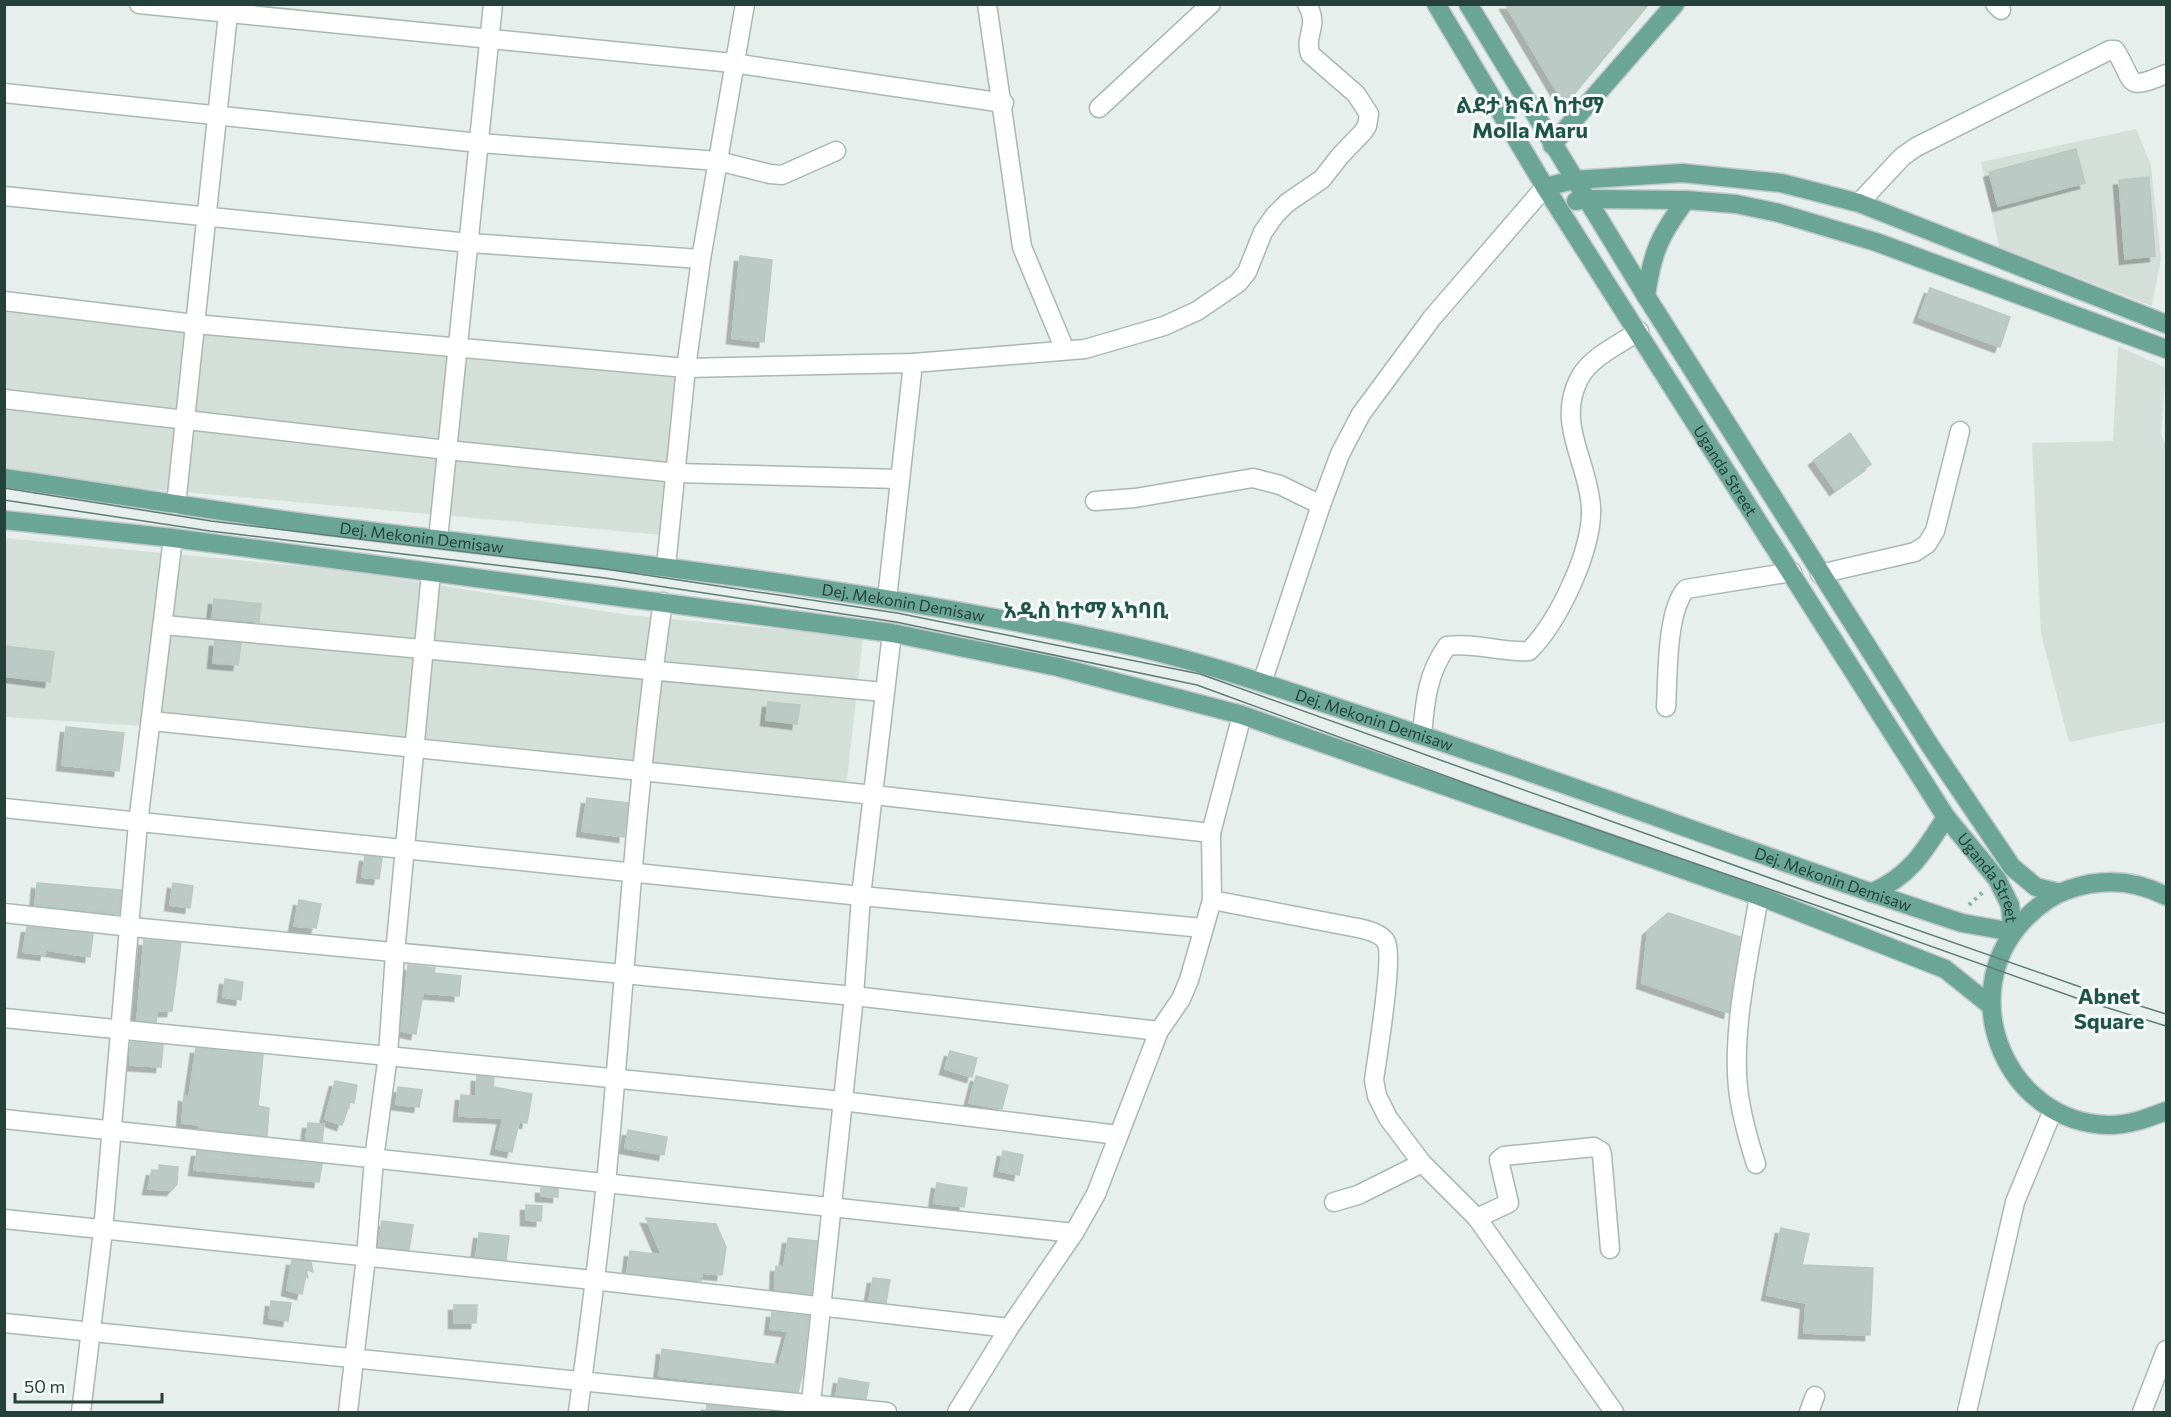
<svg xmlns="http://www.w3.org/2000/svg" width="2171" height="1417" font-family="Commissioner,'Noto Sans Ethiopic',sans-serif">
<defs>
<filter id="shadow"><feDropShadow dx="-5.5" dy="5.5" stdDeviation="0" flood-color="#0004"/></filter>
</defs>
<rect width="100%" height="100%" fill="#e6efeb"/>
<!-- built -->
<g fill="#d4dfda">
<polygon points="2136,129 2151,165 2161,259 2152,306 1999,247 1981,162"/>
<polygon points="4,308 689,377 663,535 5,476"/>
<polygon points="2118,346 2166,368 2161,434 2166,447 2166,722 2069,742 2041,634 2032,443 2113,441"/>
<polygon points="4,538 342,570 628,615 863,637 846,789 203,730 5,717"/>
</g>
<!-- building -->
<g fill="#bbcac4" stroke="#b8c9c2" stroke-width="1.5" filter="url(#shadow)">
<polygon points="1505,4 1649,4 1565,105"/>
<polygon points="2076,149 2085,183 1998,206 1989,172"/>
<polygon points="2149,177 2155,256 2125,259 2119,180"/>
<polygon points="740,256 772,260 764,342 732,338"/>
<polygon points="1930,288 2010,317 2000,347 1919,317"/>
<polygon points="1850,433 1871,464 1835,490 1814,460"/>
<polygon points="214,599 261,604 259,622 212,618"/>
<polygon points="215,641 241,643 238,665 213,663"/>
<polygon points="4,646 54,652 50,682 4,676"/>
<polygon points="768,702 800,705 797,724 766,720"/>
<polygon points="66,727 124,733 119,771 62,765"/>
<polygon points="587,798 628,803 624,837 582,831"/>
<polygon points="365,856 382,858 379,879 362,877"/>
<polygon points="37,883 121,890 119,914 35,905"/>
<polygon points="173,883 193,886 190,908 170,905"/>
<polygon points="299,900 321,904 316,928 294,926"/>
<polygon points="1668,913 1740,937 1729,1013 1642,983 1648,930"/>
<polygon points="27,927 93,934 90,957 46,950 45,955 23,952"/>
<polygon points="144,940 181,943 172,1011 157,1011 156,1022 137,1020"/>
<polygon points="408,965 435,968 434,973 461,976 459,996 423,993 416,1034 401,1031"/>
<polygon points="225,979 243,982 241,1000 223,997"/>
<polygon points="131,1042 163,1045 161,1067 130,1065"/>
<polygon points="196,1048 263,1055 258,1106 269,1108 267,1136 199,1128 200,1125 182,1123 184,1096 189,1097"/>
<polygon points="950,1051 977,1058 972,1077 945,1069"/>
<polygon points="477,1076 494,1078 493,1087 532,1094 527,1123 519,1122 512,1152 496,1149 503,1118 459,1116 461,1095 476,1096"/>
<polygon points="976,1076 1008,1085 1002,1109 969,1103"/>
<polygon points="335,1081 357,1085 354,1103 350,1102 342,1125 325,1119"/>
<polygon points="398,1087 422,1090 419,1107 396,1104"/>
<polygon points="308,1123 324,1124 322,1142 306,1140"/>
<polygon points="628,1130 667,1137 664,1155 625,1148"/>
<polygon points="197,1151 322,1164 319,1182 194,1170"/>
<polygon points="1003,1151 1023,1155 1019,1175 999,1171"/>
<polygon points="159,1165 178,1167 177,1184 172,1190 148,1189 152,1170 159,1171"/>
<polygon points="937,1183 967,1188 964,1207 934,1203"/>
<polygon points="541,1188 558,1189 558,1197 541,1196"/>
<polygon points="526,1205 542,1206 541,1221 526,1220"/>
<polygon points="646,1218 716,1224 726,1247 722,1275 702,1273 701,1281 627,1273 630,1251 662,1255"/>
<polygon points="382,1221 413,1225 409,1250 378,1246"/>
<polygon points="1781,1228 1809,1234 1802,1265 1873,1268 1870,1335 1804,1333 1806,1303 1767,1295"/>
<polygon points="479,1233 509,1236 506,1260 476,1257"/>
<polygon points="788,1238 817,1241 811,1294 775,1290 776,1266 784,1267"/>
<polygon points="292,1260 311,1262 313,1272 307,1270 302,1294 287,1290"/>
<polygon points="873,1278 890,1280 886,1303 869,1301"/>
<polygon points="271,1301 291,1303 288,1321 269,1318"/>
<polygon points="454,1305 477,1305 476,1323 454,1323"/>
<polygon points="772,1312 809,1316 803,1371 798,1392 659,1376 662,1349 779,1365 788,1331 770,1329"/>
<polygon points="839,1378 869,1383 866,1399 836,1396"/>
<polygon points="707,1405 780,1413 706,1413"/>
</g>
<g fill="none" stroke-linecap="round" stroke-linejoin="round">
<!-- minor casing -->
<g stroke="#a8b8b2" stroke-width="21">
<g id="minor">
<polyline points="139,4 733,63 1004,103"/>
<polyline points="987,4 1022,247 1065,350"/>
<polyline points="1995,4 2001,10"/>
<polyline points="4,93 479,143 718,161 770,174 782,175 836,151"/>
<polyline points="1099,108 1211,4"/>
<polyline points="4,196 469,243 701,259"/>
<path d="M1859 203 1902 157 1916 147 2110 50H2115C2136 82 2123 92 2166 74"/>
<path d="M4 301 195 324 686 368 913 363 1085 349 1164 326 1197 311 1238 283 1247 272 1263 232 1275 215 1287 203 1322 179 1340 156 1363 132 1367 126 1369 114 1356 94 1310 54C1304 34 1320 27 1307 4"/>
<polyline points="4,399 447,450 677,473 898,479"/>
<polyline points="1095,501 1135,498 1253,478 1280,485 1321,505"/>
<polyline points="176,505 229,4"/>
<polyline points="438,539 493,4"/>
<polyline points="666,566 686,368 701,259 745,4"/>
<polyline points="1820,574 1915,552 1927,544 1935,531 1960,431"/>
<polyline points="887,599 913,363"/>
<polyline points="164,625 884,692"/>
<polyline points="1262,683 1321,505 1340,454 1361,414 1432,318 1545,187"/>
<path d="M1666 707C1668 676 1666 612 1686 589L1792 572"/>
<polyline points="152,721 874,795 1211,833"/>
<path d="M1422 735C1425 702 1427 674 1447 646 1475 642 1501 653 1529 651 1559 621 1593 549 1591 507 1588 461 1556 424 1579 379 1590 357 1620 344 1639 331"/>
<polyline points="4,808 861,896 1203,928"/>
<path d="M1212 900 1358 928C1367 930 1381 933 1386 942 1394 956 1377 1058 1374 1080L1377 1096 1388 1118 1422 1163 1477 1218 1614 1412"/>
<polyline points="4,913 131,927 854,996 1159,1031"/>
<polyline points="4,1018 842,1101 1118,1135"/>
<polyline points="4,1119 1074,1233"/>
<path d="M1756 1164C1748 1139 1741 1114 1738 1088 1732 1027 1749 957 1759 896"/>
<polyline points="1334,1202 1358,1195 1422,1163"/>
<polyline points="1477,1218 1509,1203 1499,1160 1504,1156 1594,1147 1601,1151 1602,1155 1610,1249"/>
<polyline points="4,1219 593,1280 1009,1328"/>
<polyline points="4,1323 887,1412"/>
<polyline points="81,1412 103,1231 138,823 173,538"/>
<polyline points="348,1412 366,1257 374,1159 388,1055 395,953 431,573"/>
<path d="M578 1412C588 1336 598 1260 606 1183 625 990 634 795 663 602"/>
<polyline points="810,1412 854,996 861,896 892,633"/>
<polyline points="957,1412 1009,1328 1074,1233 1096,1194 1159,1031 1181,999 1189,980 1212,900 1211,833 1242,715"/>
<polyline points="1809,1412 1815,1396"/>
<polyline points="1967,1412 2015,1202 2053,1110"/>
<polyline points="2142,1412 2166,1350"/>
</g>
</g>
<!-- major casing -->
<g stroke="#c2cac8" stroke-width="21">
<g id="major">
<path id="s1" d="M1436 4 1545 187 1946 817 1997 879 2010 905 2013 932"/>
<polyline points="1468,4 1646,296 1931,747 2012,867 2036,887 2060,893"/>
<polyline points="1552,145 1675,4"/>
<polyline points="1545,187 1574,180 1682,173 1781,183 1859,203 2166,324"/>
<polyline points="1576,201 1586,199 1686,200 1736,204 1779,213 1876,242 2166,349"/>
<path d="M1646 296C1652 252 1660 235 1686 200"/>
<path id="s2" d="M4 478C115 494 225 513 335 527 603 560 872 587 1136 647 1215 665 1292 693 1369 718 1568 782 1763 858 1962 923L2013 932"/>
<polyline points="4,520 173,538 892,633 1058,667 1242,715 1759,896 1945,969 1990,1005"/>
<path d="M1871 893C1910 876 1924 852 1946 817"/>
<path d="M2166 896C2135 880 2103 878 2070 889 2051 895 2035 908 2022 922 1954 997 2007 1123 2109 1125 2130 1125 2148 1118 2166 1111"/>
</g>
</g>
<!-- path -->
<polyline stroke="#86b3a5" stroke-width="4" stroke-dasharray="3 4.5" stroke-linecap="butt" points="1969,905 1983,892"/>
<!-- minor -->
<use href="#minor" stroke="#fff" stroke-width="18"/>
<!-- major -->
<use href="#major" stroke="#6aa596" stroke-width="18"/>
<!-- tram -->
<g stroke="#5f7d75" stroke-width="1.5">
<polyline points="4,488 211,521 606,569 897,613 1200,674 1823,897 2089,990 2166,1014"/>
<polyline points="4,500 210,531 605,578 896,622 1197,685 1511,800 1821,907 2079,999 2166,1026"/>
</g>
</g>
<g text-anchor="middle" stroke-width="6" stroke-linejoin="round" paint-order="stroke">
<!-- street labels -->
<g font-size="16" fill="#24423a" stroke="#f7fbf9">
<text dy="6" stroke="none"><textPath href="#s1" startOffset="549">Uganda Street</textPath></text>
<text dy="6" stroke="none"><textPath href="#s2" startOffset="422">Dej. Mekonin Demisaw</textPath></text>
<text dy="6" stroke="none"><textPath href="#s2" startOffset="908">Dej. Mekonin Demisaw</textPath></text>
<text dy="6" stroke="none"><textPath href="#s2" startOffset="1394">Dej. Mekonin Demisaw</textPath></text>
<text dy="6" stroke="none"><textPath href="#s2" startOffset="1880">Dej. Mekonin Demisaw</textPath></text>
<text dy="6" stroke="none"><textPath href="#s1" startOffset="1035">Uganda Street</textPath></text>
</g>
<!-- district labels -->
<g font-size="22" font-weight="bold" fill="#1f5548" stroke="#f7fbf9">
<text x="1530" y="113">ልደታ ክፍለ ከተማ<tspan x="1530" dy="25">Molla Maru</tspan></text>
<text x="1086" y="618">አዲስ ከተማ አካባቢ</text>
<text x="2109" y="1004">Abnet<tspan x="2109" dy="25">Square</tspan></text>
</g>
</g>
<!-- border -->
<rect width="2171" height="1417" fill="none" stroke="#24423a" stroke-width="12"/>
<!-- scale -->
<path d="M15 1393v9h147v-9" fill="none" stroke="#24423a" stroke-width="3"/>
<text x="24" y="1393" font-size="18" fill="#24423a" stroke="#f7fbf9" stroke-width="4.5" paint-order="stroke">50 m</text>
</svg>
